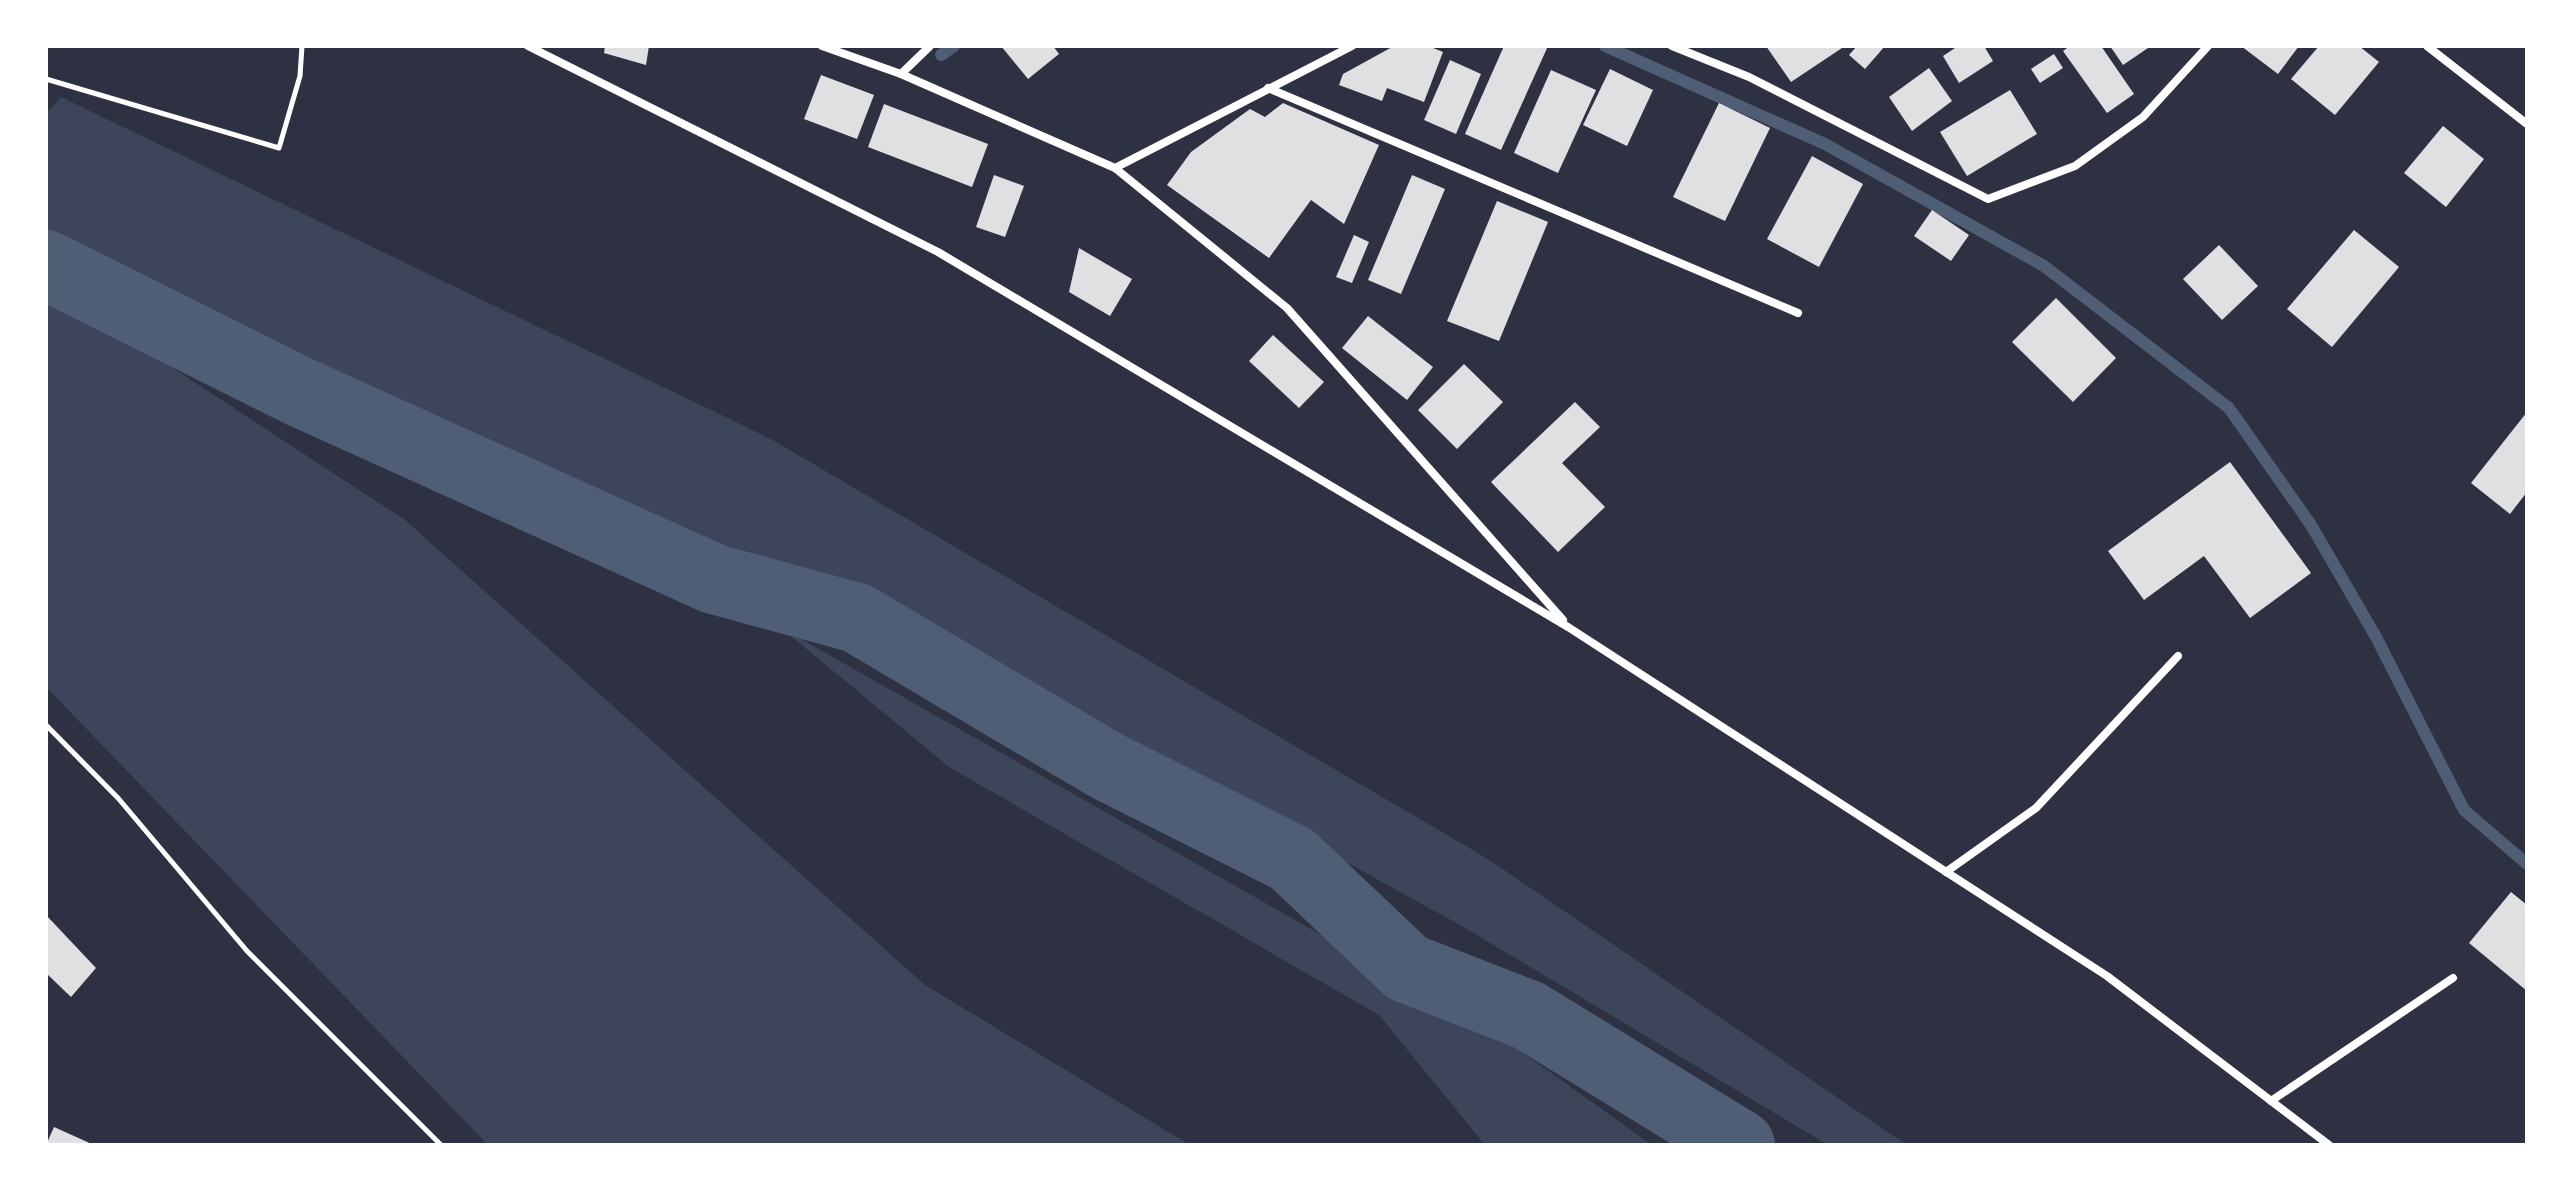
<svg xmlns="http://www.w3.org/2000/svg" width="2573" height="1191" font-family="'Alegreya Sans',sans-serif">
<rect width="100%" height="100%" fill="#2d3142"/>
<!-- green -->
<g fill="#3c4559">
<polygon points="61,97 769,438 1488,859 1907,1145 1828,1145 1460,925 1184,773 858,606 307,377 46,236 46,114"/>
<polygon points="46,285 405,520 925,985 1190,1145 488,1145 46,687"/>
<polygon points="780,627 1501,1037 1652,1145 1485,1145 1379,1015 949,767"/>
</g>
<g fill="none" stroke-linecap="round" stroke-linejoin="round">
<!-- stream -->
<g stroke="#4f5d75" stroke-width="12">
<polyline points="1605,46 1825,144 2044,266 2229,408 2311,525 2376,637 2464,810 2527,864"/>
<polyline points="941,55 954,46"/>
</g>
<!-- river -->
<polyline stroke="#4f5d75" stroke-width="70" points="46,265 298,391 714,579 857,618 1107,766 1292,859 1407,968 1528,1015 1740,1145"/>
</g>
<!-- building -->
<g fill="#e0e0e3">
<polygon points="605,46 649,46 646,65 604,53"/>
<polygon points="1001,46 1053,46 1059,54 1028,79"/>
<polygon points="1394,46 1428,46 1443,52 1424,102 1387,88 1382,101 1339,85 1343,74"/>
<polygon points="1504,46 1548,46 1501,150 1465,134"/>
<polygon points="1766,46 1845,46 1791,82"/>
<polygon points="1857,46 1885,46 1865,69 1849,55"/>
<polygon points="1958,46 1984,46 1993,61 1959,83 1943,56"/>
<polygon points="2070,46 2101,46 2134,94 2107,113 2063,51"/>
<polygon points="2110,46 2151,46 2123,65"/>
<polygon points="2241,46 2299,46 2278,74"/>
<polygon points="2319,46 2359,46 2379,62 2335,115 2291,79"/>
<polygon points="2054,54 2063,68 2040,83 2031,69"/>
<polygon points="1450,60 1481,74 1456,134 1424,120"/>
<polygon points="1929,68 1952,101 1912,131 1889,97"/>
<polygon points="1610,69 1653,90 1627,146 1583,125"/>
<polygon points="1551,70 1596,90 1558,173 1514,153"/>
<polygon points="821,75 874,95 857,139 804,119"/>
<polygon points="2010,90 2037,134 1967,176 1940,132"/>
<polygon points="1283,103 1379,145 1344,224 1311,200 1269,258 1167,185 1191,152 1250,109 1265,117"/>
<polygon points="1719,103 1770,128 1725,221 1673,197"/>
<polygon points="884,104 988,144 972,187 868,147"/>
<polygon points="2443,126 2484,159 2446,207 2404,173"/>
<polygon points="1812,156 1863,184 1819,267 1767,239"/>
<polygon points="994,175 1024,186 1005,237 976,227"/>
<polygon points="1412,175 1445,189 1401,294 1368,280"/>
<polygon points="1497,201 1548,222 1499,341 1447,321"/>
<polygon points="1932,210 1969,235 1951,261 1914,236"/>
<polygon points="2354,230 2399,267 2332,347 2287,309"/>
<polygon points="1354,235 1369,242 1352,283 1336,277"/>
<polygon points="2219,245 2258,286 2222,320 2183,279"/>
<polygon points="1079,248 1132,279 1110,316 1069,292"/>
<polygon points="2056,298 2116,358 2073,402 2012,342"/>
<polygon points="1368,316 1433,367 1407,400 1342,348"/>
<polygon points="1273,335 1324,382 1299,408 1249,361"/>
<polygon points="1464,364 1503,402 1457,449 1418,410"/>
<polygon points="1575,402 1600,427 1562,463 1605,507 1558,552 1491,482"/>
<polygon points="2527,412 2527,492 2510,514 2471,483"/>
<polygon points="2230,462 2311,573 2250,618 2204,556 2144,600 2108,551"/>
<polygon points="2511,892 2527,905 2527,991 2469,943"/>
<polygon points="46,915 96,968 71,997 46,973"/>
<polygon points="54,1127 94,1145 46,1145"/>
</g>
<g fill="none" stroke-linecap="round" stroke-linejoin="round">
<!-- path -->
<g stroke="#fff" stroke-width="5">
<polyline points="46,79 279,148 300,76 302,46"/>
<polyline points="46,725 118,798 247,951 441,1145"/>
</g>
<!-- minor -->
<g stroke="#fff" stroke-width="8">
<polyline points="528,46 938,252 1568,627 2107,976 2329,1145"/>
<polyline points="822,46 901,74 1115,168 1287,308 1563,620"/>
<polyline points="1672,46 1749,77 1988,199 2075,166 2143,117 2208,46"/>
<polyline points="2427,46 2527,124"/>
<polyline points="901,74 930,46"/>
<polyline points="1268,88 1798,313"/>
<polyline points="1115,168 1352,46"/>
<polyline points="1946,872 2036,808 2178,656"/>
<polyline points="2271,1101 2453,978"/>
</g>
</g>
<!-- border -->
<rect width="2573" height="1191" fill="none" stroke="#ffffff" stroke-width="96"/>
</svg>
